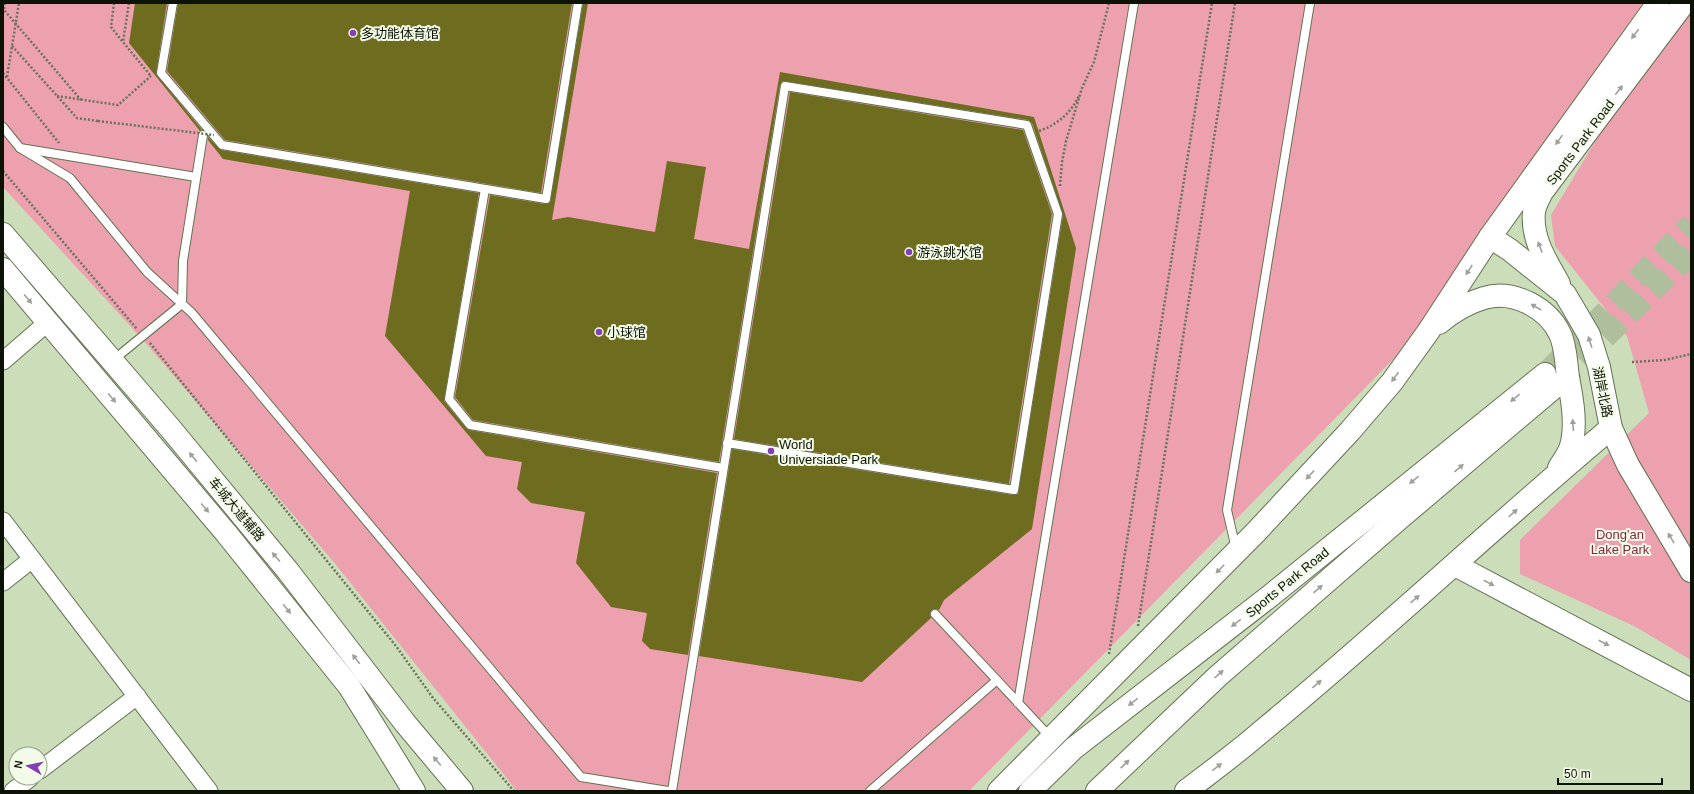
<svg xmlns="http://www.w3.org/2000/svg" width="1694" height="794" font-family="Arial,'Noto Sans SC',sans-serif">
<rect width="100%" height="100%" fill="#ccddb9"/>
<!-- green -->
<g fill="#eda0ad">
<polygon points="3,3 1643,3 1496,209 1415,337 969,791 517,791 333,561 144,341 3,187"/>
<polygon points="1691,4 1691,660 1636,627 1520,574 1520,540 1649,413 1627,336 1555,246 1551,215 1620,100"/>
</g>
<!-- building -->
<g fill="#6d6c1f">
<polygon points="135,3 167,3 156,74 202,130 200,131 129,43"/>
<polygon points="178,3 572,3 541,193 225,140 167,71"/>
<polygon points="583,3 588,3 552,220 568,217 655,232 667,161 706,167 694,239 749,249 780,72 1034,117 1076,248 1032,529 944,600 939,610 936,609 932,610 930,613 931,618 862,682 699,656 732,449 1013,495 1018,494 1063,215 1032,123 1028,120 783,81 780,85 719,462 473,420 455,397 490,195 545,204 550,202"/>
<polygon points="790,92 1023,130 1052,214 1009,484 734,439"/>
<polygon points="208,137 221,150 479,193 444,401 466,428 469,430 717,473 688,655 650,649 642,641 647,613 611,607 576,563 585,512 531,503 517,489 522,462 486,456 385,336 410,191 223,159 208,140"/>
</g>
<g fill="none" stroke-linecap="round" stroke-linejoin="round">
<!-- secondary-tunnel -->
<g stroke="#afbf9e" stroke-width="22" stroke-dasharray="22 11" stroke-linecap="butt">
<polyline points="1545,374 1691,224"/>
<polyline points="1558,384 1691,253"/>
</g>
<!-- lane casing -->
<g stroke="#637252" stroke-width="10">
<g id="lane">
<polyline points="173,3 161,73 222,145 546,199 578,3"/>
<polyline points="3,127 20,148 196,177"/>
<polyline points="20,148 70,178 147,272 192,313 581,777 668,791"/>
<polyline points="485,189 449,399 470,425 723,468"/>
<polyline points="112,361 182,304 183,261 203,135"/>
<polyline points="1236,549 1227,510 1310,3"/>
<polyline points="935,614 1051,738"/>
<polyline points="1018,703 1134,3"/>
<polyline points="672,791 785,86 1027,125 1058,214 1014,490 727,443"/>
<polyline points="870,791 997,680"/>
</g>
</g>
<!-- street casing -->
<g stroke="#637252" stroke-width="19">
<g id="street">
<polyline points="3,361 48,322"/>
<polyline points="3,521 209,791"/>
<polyline points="3,582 32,559"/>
<polyline points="40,770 137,696"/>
<polyline points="13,791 30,778"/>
</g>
</g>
<!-- secondary casing -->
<g stroke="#637252" stroke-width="24">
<g id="secondary">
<polyline points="3,234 170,428 288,571 405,723 462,791"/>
<polyline points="1490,237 1510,250 1565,294 1578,316 1589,335 1599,367 1611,428 1628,465 1691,571"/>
<polyline points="3,269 226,533 349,686 414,791"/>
<path d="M1559 284C1547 262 1531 239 1534 212 1535 205 1539 198 1542 192L1684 3"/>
<path d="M1439 323C1452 312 1467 303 1484 298 1513 289 1548 308 1560 334 1566 346 1566 364 1568 377 1572 398 1577 425 1571 446 1569 454 1563 461 1559 468"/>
<polyline points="1455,565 1691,690"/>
<polyline points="999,791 1256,532 1350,431 1392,382 1428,332 1490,237 1658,3"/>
<polyline points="1030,791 1074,748 1270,596 1545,374"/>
<polyline points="1097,791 1218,676 1400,518 1558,384"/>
<path d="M1186 791C1212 771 1238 752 1262 731 1381 633 1493 527 1611 428"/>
</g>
</g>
<!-- path -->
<g stroke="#68735c" stroke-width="2.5" stroke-dasharray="2 2" stroke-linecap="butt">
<polyline points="5,3 4,10 81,100"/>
<polyline points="114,3 111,27 122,41"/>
<polyline points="129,3 123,42 150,75"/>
<polyline points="12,46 77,118 98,121"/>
<polyline points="3,73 59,143"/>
<polyline points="7,77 19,3"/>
<polyline points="57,96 118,105 151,76"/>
<path d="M1039 131C1058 124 1070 114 1079 96"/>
<polyline points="3,171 137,329"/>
<polyline points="1060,186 1062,162 1066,141 1082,88 1094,62 1109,3"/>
<polyline points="150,343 396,646 433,698 514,791"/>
<polyline points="1632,362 1665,360 1691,354"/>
<polyline points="1138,626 1235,3"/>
<polyline points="1109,654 1212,3"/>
</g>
<!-- lane -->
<use href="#lane" stroke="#fff" stroke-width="8"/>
<!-- street -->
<use href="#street" stroke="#fff" stroke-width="17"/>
<!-- secondary -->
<use href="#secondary" stroke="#fff" stroke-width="22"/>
<!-- path-bridge -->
<polyline stroke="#68735c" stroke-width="2.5" stroke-dasharray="2 2" stroke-linecap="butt" points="98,121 214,135"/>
</g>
<!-- one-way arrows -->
<defs><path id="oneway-solid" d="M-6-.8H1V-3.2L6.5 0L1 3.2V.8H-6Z"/></defs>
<g fill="#9ea09b">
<use href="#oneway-solid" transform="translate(1635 34) rotate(127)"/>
<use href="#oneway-solid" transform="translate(1619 90) rotate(-52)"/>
<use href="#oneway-solid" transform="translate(1559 140) rotate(125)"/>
<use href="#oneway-solid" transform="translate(1540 247) rotate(-110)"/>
<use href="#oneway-solid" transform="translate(1469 270) rotate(123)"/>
<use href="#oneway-solid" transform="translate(28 299) rotate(50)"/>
<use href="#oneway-solid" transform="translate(1536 307) rotate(-150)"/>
<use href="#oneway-solid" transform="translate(1590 342) rotate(-108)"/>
<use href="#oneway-solid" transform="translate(1395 377) rotate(126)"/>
<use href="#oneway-solid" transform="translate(112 398) rotate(50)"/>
<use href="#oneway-solid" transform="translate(1515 398) rotate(141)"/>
<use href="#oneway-solid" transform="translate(1573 425) rotate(-94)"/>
<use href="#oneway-solid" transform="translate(193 457) rotate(-130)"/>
<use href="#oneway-solid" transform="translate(1459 468) rotate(-40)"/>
<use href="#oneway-solid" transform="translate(1310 475) rotate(133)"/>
<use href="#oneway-solid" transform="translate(1414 480) rotate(141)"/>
<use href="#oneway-solid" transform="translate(205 508) rotate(50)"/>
<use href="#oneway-solid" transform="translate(1513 513) rotate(-42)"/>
<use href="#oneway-solid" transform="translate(1671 538) rotate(-121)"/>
<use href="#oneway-solid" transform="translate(276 557) rotate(-130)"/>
<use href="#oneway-solid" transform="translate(1220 569) rotate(135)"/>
<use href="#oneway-solid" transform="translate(1489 583) rotate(28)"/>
<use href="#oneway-solid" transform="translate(1318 589) rotate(-41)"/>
<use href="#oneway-solid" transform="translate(1415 599) rotate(-41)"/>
<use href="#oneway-solid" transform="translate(287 609) rotate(51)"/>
<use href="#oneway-solid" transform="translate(1236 623) rotate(142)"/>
<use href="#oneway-solid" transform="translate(1604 643) rotate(28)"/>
<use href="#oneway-solid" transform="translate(356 659) rotate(-128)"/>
<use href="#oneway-solid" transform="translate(1219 674) rotate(-42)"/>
<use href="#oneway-solid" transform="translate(1317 684) rotate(-41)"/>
<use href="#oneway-solid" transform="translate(1133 702) rotate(142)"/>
<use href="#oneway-solid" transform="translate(437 761) rotate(-130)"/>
<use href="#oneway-solid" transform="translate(1125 764) rotate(-44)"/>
<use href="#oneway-solid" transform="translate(1217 767) rotate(-38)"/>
</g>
<!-- markers -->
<g fill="#833fb3" stroke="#f2fbe8" stroke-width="1.5">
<circle cx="353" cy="33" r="4"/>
<circle cx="909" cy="252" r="4"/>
<circle cx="599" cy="332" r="4"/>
<circle cx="771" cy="451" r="4"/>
</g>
<g text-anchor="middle" stroke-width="4" stroke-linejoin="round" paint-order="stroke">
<!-- poi labels -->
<g font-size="13" fill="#0d1206" stroke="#f2fbe8" text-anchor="start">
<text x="361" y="38">多功能体育馆</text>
<text x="917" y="257">游泳跳水馆</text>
<text x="607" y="337">小球馆</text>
<text x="779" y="449">World<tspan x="779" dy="15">Universiade Park</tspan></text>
</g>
<!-- street labels -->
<g font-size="13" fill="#0d1206" stroke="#f2fbe8">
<text transform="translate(1580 142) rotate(-53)" y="5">Sports Park Road</text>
<text transform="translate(1603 392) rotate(78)" y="5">湖岸北路</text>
<text transform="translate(237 509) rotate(50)" y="5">车城大道辅路</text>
<text transform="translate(1287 582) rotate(-39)" y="5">Sports Park Road</text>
</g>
<!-- park labels -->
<g font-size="13" fill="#852841" stroke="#f2fbe8">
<text x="1620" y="539">Dong'an<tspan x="1620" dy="15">Lake Park</tspan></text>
</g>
</g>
<!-- border -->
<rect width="1694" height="794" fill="none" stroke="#0d1206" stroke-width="8"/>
<!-- north arrow -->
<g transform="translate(28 766) rotate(279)"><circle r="19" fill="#f2fbe8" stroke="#969e8e"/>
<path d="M0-3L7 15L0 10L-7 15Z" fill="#833fb3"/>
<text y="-6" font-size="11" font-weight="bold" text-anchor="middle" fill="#0d1206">N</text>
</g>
<!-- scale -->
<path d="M1558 778v6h104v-6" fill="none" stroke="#0d1206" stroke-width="2"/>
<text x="1564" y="778" font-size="12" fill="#0d1206" stroke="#f2fbe8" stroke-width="3" paint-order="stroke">50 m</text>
</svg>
